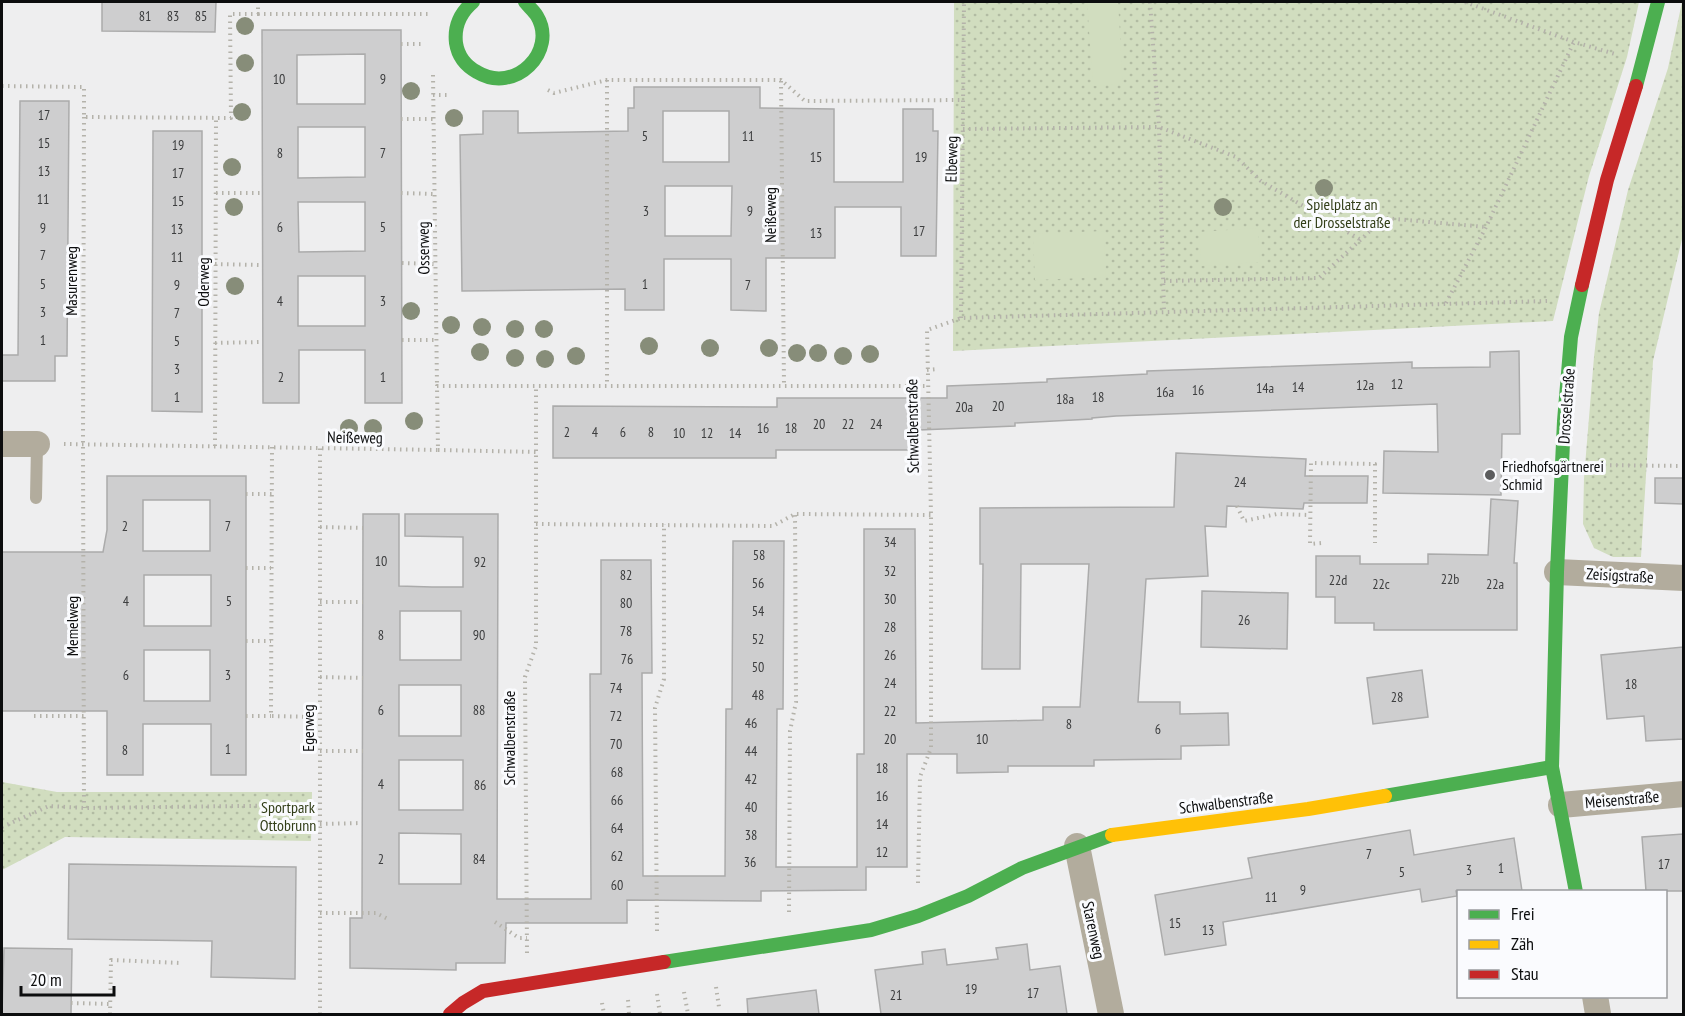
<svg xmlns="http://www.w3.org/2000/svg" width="1685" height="1016" font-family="'PT Sans Narrow',sans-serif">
<defs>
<pattern id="grass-dots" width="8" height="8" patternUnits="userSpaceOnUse" patternTransform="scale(1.5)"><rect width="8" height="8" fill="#d1ddbf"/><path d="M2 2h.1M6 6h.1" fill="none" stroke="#b2bca3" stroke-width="1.8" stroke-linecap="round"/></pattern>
</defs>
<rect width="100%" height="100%" fill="#eeeeef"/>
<!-- grass -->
<g fill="url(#grass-dots)">
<polygon points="954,2 1639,2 1627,57 1589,176 1553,321 953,351"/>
<polygon points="1682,2 1683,235 1653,361 1641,557 1613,557 1594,548 1583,524 1584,478 1594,357 1599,313 1628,190 1668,68"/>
<polygon points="2,782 57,792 312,792 311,841 65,837 2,870"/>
</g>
<!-- pitch -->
<g fill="#d1ddbf">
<polygon points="1087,2 1118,2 1123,84 1093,86"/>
<polygon points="1258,228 1260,262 1201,266 1199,232"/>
<polygon points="1104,231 1106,277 1035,280 1033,234"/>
</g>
<!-- building -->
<g fill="#cececf" stroke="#ababab" stroke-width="1.5" fill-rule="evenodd">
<polygon points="102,2 216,2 215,32 102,31"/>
<path d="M262 30H401L402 403H365V350H299V403H263ZM365 54V104H297V55ZM298 127H365V177L298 178ZM298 202H365V251L299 252ZM298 276H365V326H298Z"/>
<path d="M634 87H760V108L834 109V182H903V109H933V131H938L936 256H901V207H835V258H766V311L731 310V259H664V310H625V289L462 291 460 135 483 134V111H518V133L628 131V108H634ZM663 111H729V162H663ZM665 186H732L731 236H665Z"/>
<polygon points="20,101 69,101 67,356 55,356 55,381 2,381 2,355 18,355"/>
<polygon points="153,131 202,131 202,412 152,411"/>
<polygon points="1519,351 1520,434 1502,434 1501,495 1383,493 1384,451 1438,452 1437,404 1116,416 1092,418 1092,419 1015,423 1015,426 919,430 919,450 776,450 776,458 553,458 553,406 777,407 777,398 947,398 947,386 1047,382 1047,379 1147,374 1147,371 1412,362 1412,368 1490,367 1490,352"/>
<path d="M1176 453 1306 459 1305 476H1368L1367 503H1304L1303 509 1227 506 1226 527 1205 526 1208 576 1146 579 1138 702H1180V714L1228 713 1229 745 1181 746V759L1094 760V766H1008V772L957 773V754H907V867H866V890L761 891V901L627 900V923H506L505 963H456V970L350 968V918H362L363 514H399V586L432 587H463V537L405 536V514H498L497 899H591L590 674H601V560H651L652 673H642L643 876H725L726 709H732L733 541H784L783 709H777L776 867H857V754H864V529H915L916 723 1043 720V707H1080L1089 564H1021L1020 669H982L983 564H980V508L1174 507ZM400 611H461V660H400ZM399 685H461V736H399ZM399 760H463V810H399ZM399 833 461 834V884H399Z"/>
<path d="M107 476H246V775H211V724H143V775H107V711H2V552H103L107 530ZM143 500H210V551H143ZM144 575H211V626H144ZM144 650H210V701H144Z"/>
<polygon points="1655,478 1683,478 1683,504 1655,503"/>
<polygon points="1491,499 1518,501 1514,563 1517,563 1517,630 1374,630 1374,623 1335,623 1335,597 1316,597 1316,556 1360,556 1360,564 1428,564 1428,554 1488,555"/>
<polygon points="1202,591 1288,593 1287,649 1201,647"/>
<polygon points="1683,647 1683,739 1646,741 1644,716 1607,719 1601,655"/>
<polygon points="1422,670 1428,717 1373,724 1367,678"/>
<polygon points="1410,830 1414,855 1514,838 1522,891 1456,891 1457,896 1422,902 1420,889 1223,922 1226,945 1165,955 1155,895 1252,878 1248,858"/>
<polygon points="1683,834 1683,891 1646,891 1642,837"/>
<polygon points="69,864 296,867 295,979 211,977 212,941 68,939"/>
<polygon points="1027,944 1030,970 1060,966 1067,1014 881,1014 875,970 923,964 922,952 945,949 947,965 998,959 996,948"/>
<polygon points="4,948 72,949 71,1014 2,1014"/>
<polygon points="816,990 819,1014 748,1014 747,999"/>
</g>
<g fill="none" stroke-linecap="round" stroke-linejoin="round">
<!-- path -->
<g stroke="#b4b2aa" stroke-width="4" stroke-dasharray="1.5 4.5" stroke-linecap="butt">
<polyline points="1150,2 1159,127 1164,312"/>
<polyline points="1465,2 1574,42 1615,54"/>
<polyline points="258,14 428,14"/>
<polyline points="401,44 424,44"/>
<polyline points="433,75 437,386"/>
<polyline points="607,80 607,386"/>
<polyline points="781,81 784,385"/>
<polyline points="2,86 84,87 84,117 231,118 230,14 258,14 258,2"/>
<polyline points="548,90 554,93 607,80 781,80 805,101 963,100"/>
<polyline points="433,95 451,95"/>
<polyline points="84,117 83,444 84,808"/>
<polyline points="401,119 433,119"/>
<polyline points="963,129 1159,127 1236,157 1261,181 1361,240"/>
<polyline points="216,193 262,193"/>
<polyline points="401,193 434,194"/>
<polyline points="402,263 435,264"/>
<polyline points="215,264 262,265"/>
<polyline points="1164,281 1319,278 1384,218 1486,227"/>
<polyline points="1446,303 1486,227 1574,42"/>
<polyline points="961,318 964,2"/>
<polyline points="402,340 435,340"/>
<polyline points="215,343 262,342"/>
<polyline points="927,370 937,369"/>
<polyline points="64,444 438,450 437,386 927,386"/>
<polyline points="215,446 216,118"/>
<polyline points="272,447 271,716 320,717"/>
<polyline points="438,450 536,452"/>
<polyline points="1592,465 1684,466"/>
<polyline points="246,494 272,494"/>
<polyline points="1237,506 1244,521 1277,514 1310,515"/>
<polyline points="536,524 773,526 795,514 931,515"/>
<polyline points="320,527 363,528"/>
<polyline points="1321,543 1310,544 1311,463 1375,464 1375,543"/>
<polyline points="246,568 271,568"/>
<polyline points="320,602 363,602"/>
<polyline points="246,641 271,641"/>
<polyline points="320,677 363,678"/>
<polyline points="34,716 85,716"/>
<polyline points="246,716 271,716"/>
<polyline points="320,751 363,751"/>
<polyline points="320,824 362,823"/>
<polyline points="2,827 49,806 84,808 320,805"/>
<polyline points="918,883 920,777 931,748 931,515 927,330 961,318 1547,301"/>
<polyline points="789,912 790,731 796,702 795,514"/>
<polyline points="320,913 376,913 390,920"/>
<polyline points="495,922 519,938 527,938"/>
<polyline points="657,931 655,708 664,679 664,524"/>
<polyline points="527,953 525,677 536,646 536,386"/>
<polyline points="716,987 719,1007"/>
<polyline points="684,992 688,1014"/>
<polyline points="657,994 660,1014"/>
<polyline points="628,1000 629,1014"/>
<polyline points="71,1003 110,1004"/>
<polyline points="602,1003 604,1014"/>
<polyline points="110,1014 111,960 180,963"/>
<polyline points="320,1014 320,448"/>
</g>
<!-- lane -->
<polyline stroke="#b2ac9d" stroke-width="12" points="36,498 37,444"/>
<!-- street -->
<g stroke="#b2ac9d" stroke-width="26">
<polyline points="2,444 37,444"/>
<polyline points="1557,572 1684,578"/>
<polyline points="1561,805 1684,794"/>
<polyline points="1077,846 1111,1014"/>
<polyline points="1595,996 1598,1014"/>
</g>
<!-- fast -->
<g stroke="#4caf50" stroke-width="14">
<path d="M473 2C460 13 454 26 456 43 458 56 466 66 477 72 515 95 558 51 537 16 534 11 529 7 525 2"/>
<polyline points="1636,86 1658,2"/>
<polyline points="1385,796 1552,767"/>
<polyline points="1576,892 1552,767 1557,572 1564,421 1571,337 1582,285"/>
<polyline points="664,962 871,930 918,916 968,896 1022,868 1112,835"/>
</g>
<!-- slow -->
<polyline stroke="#ffc107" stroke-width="14" points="1112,835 1308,809 1385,796"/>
<!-- jam -->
<g stroke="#c62828" stroke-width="14">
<polyline points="1582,285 1607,180 1636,86"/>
<polyline points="450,1014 463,1003 483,991 664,962"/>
</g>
</g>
<!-- trees -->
<g fill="#878d79">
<circle cx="245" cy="26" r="9"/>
<circle cx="245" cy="63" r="9"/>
<circle cx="411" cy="91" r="9"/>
<circle cx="242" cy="112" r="9"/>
<circle cx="454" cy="118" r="9"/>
<circle cx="232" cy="167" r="9"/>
<circle cx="1324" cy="188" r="9"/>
<circle cx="234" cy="207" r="9"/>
<circle cx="1223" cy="207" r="9"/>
<circle cx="235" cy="286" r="9"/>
<circle cx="411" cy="311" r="9"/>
<circle cx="451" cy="325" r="9"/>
<circle cx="482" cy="327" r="9"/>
<circle cx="515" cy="329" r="9"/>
<circle cx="544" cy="329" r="9"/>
<circle cx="649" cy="346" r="9"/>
<circle cx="710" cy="348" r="9"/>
<circle cx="769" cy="348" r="9"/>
<circle cx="480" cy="352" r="9"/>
<circle cx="797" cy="353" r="9"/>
<circle cx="818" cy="353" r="9"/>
<circle cx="870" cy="354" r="9"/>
<circle cx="576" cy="356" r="9"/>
<circle cx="843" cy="356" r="9"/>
<circle cx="515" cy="358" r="9"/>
<circle cx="545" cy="359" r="9"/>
<circle cx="414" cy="421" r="9"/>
<circle cx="349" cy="428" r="9"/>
<circle cx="373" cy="428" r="9"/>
</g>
<!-- markers -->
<circle fill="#5b5c5d" stroke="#fafbfe" stroke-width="2" cx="1490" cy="475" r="6"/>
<g text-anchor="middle" stroke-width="6" stroke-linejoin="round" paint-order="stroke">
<!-- number labels -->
<g font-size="14" fill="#3c3d3e">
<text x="145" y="21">81</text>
<text x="173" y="21">83</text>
<text x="201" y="21">85</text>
<text x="279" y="84">10</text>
<text x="383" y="84">9</text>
<text x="44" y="120">17</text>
<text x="645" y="141">5</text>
<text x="748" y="141">11</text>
<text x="44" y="148">15</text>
<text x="178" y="150">19</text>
<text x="280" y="158">8</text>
<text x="383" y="158">7</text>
<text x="816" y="162">15</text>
<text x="921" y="162">19</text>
<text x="44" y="176">13</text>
<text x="178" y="178">17</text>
<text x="43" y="204">11</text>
<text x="178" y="206">15</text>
<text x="646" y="216">3</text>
<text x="750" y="216">9</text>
<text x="280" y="232">6</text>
<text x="383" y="232">5</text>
<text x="43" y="233">9</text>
<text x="177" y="234">13</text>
<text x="919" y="236">17</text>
<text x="816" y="238">13</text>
<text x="43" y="260">7</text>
<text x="177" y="262">11</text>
<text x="43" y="289">5</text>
<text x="645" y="289">1</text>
<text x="177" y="290">9</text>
<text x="748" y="290">7</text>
<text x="280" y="306">4</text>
<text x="383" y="306">3</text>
<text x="43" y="317">3</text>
<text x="177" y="318">7</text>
<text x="43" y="345">1</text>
<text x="177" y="346">5</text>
<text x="177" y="374">3</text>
<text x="281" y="382">2</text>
<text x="383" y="382">1</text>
<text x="1397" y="389">12</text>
<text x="1365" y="390">12a</text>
<text x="1298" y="392">14</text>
<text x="1265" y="393">14a</text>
<text x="1198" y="395">16</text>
<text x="1165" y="397">16a</text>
<text x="177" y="402">1</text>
<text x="1098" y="402">18</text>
<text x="1065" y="404">18a</text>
<text x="998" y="411">20</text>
<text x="964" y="412">20a</text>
<text x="819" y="429">20</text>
<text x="848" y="429">22</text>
<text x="876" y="429">24</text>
<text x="763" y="433">16</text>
<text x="791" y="433">18</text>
<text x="567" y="437">2</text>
<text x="595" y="437">4</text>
<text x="623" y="437">6</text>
<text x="651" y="437">8</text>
<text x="679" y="438">10</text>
<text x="707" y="438">12</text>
<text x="735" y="438">14</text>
<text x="1240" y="487">24</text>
<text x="125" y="531">2</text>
<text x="228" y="531">7</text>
<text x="890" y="547">34</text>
<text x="759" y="560">58</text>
<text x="381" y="566">10</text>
<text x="480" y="567">92</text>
<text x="890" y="576">32</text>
<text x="626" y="580">82</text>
<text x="1450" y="584">22b</text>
<text x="1338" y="585">22d</text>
<text x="758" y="588">56</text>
<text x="1381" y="589">22c</text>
<text x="1495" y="589">22a</text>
<text x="890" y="604">30</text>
<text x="126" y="606">4</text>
<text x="229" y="606">5</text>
<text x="626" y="608">80</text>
<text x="758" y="616">54</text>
<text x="1244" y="625">26</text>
<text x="890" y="632">28</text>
<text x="626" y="636">78</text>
<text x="381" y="640">8</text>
<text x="479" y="640">90</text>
<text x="758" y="644">52</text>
<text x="890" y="660">26</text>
<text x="627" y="664">76</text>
<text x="758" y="672">50</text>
<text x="126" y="680">6</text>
<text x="228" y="680">3</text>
<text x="890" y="688">24</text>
<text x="1631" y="689">18</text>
<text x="616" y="693">74</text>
<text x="758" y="700">48</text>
<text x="1397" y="702">28</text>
<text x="381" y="715">6</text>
<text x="479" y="715">88</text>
<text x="890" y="716">22</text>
<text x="616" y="721">72</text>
<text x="751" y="728">46</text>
<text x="1069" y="729">8</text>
<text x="1158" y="734">6</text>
<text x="890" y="744">20</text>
<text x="982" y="744">10</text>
<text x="616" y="749">70</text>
<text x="228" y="754">1</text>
<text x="125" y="755">8</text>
<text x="751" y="756">44</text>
<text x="882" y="773">18</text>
<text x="617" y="777">68</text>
<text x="751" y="784">42</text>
<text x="381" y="789">4</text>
<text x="480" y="790">86</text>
<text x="882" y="801">16</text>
<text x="617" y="805">66</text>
<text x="751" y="812">40</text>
<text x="882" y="829">14</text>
<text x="617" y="833">64</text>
<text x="751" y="840">38</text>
<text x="882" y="857">12</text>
<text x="1369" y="859">7</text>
<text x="617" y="861">62</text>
<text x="381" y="864">2</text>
<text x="479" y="864">84</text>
<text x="750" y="867">36</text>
<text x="1664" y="869">17</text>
<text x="1501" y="873">1</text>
<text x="1469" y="875">3</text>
<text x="1402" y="877">5</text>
<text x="617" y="890">60</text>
<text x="1303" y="895">9</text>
<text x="1271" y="902">11</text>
<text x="1175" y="928">15</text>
<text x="1208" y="935">13</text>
<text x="971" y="994">19</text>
<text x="1033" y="998">17</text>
<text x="896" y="1000">21</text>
</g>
<!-- street labels -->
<g font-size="16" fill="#0c0d0e" stroke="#fafbfe">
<text transform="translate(951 159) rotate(-89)" y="6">Elbeweg</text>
<text transform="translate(770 215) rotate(-90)" y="6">Neißeweg</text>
<text transform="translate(423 248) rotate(-91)" y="6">Osserweg</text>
<text transform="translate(71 281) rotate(-90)" y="6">Masurenweg</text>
<text transform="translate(203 282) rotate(-90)" y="6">Oderweg</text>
<text transform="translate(1566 406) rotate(-86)" y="6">Drosselstraße</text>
<text transform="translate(912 426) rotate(-91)" y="6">Schwalbenstraße</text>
<text transform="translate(355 437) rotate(1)" y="6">Neißeweg</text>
<text transform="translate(1620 575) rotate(3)" y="6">Zeisigstraße</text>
<text transform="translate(72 626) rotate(-90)" y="6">Memelweg</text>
<text transform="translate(308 728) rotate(-90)" y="6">Egerweg</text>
<text transform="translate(509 738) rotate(-90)" y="6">Schwalbenstraße</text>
<text transform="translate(1622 799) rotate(-5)" y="6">Meisenstraße</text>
<text transform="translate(1226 802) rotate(-7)" y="6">Schwalbenstraße</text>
<text transform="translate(1094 930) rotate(78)" y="6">Starenweg</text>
</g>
<!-- park labels -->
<g font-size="16" fill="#323e18" stroke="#fafbfe">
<text x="1342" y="210">Spielplatz an<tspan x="1342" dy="18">der Drosselstraße</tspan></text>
<text x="288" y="813">Sportpark<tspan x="288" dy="18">Ottobrunn</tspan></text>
</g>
<!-- poi labels -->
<g font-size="16" fill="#0c0d0e" stroke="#fafbfe" text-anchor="start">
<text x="1502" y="472">Friedhofsgärtnerei<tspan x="1502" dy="18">Schmid</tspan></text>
</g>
</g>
<!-- border -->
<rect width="1685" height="1016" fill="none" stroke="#0c0d0e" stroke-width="6"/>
<!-- legend -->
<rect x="1457" y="890" width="210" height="108" fill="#fafbfe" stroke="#9b9c9e" stroke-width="1.5"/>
<rect x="1469" y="910" width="30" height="9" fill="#4caf50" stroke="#9b9c9e" stroke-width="1.5"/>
<text x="1511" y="920" font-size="18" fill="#0c0d0e">Frei</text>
<rect x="1469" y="940" width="30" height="9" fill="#ffc107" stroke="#9b9c9e" stroke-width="1.5"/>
<text x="1511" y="950" font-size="18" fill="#0c0d0e">Zäh</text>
<rect x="1469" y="970" width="30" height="9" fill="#c62828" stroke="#9b9c9e" stroke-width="1.5"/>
<text x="1511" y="980" font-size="18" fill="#0c0d0e">Stau</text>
<!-- scale -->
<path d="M21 986v9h93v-9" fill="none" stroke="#0c0d0e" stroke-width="3"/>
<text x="30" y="986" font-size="18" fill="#0c0d0e" stroke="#fafbfe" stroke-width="4.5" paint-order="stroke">20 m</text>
</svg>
